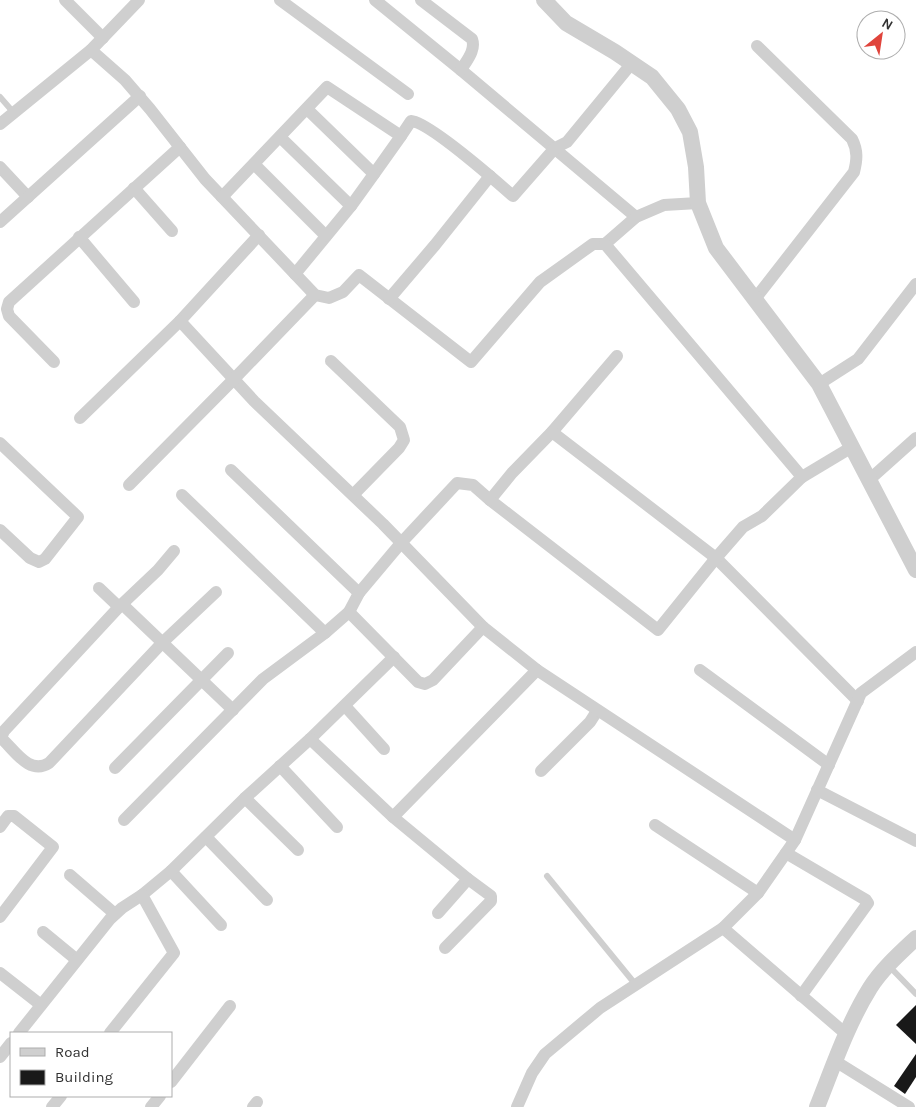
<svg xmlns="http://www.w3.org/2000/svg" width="916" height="1107" font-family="Karla,sans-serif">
<rect width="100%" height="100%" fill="#fff"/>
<!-- building -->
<g fill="#191919">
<polygon points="916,1005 916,1044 896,1025"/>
<polygon points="916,1054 916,1077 905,1094 894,1086"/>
</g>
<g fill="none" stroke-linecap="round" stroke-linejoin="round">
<!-- service -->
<g stroke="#cfcfcf" stroke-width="6">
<polyline points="0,97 14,113"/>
<polyline points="547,876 636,985"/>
<polyline points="889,966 916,994"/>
</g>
<!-- minor -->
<g stroke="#cfcfcf" stroke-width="12">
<polyline points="65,0 103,38"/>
<polyline points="280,0 408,94"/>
<polyline points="375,0 461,70 636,217"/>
<path d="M421 0 472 39C476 50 467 60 461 70"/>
<polyline points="91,50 125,80 150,109 205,179 315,295 329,298 343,292 359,275 471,362 540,282 593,244 605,244 636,217 664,205 698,203"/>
<polyline points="0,124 91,50 139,0"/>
<path d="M401 136 411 121C429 122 497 182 513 196L555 148 567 142 632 63"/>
<polyline points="280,137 351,206 295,274"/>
<polyline points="254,164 326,236"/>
<polyline points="0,167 28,197"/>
<polyline points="134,188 172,231"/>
<polyline points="222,197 327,87 401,136 374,174 307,109"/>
<polyline points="351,206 374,174"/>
<polyline points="0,222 140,96"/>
<polyline points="259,235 180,321 254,401 383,524 483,627"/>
<polyline points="79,237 134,302"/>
<polyline points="389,299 435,245 490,176"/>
<path d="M755 299 854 172C857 160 858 151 852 139L757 46"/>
<polyline points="617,356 552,432 512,473 490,500 658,630 716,558 858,701"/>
<polyline points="331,361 400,427 404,440 399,448 353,495"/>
<polyline points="54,362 9,316 7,309 9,302 180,147"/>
<polyline points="819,384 858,359 916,284"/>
<polyline points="80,418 180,321"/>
<polyline points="552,432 716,558 743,527 762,516 802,477 605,244"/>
<polyline points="0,443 78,517 45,559 39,562 30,558 0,530"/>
<polyline points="231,470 359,593 349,612"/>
<polyline points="802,477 852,447"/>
<polyline points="869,480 916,438"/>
<polyline points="129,485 234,379 315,295"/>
<polyline points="182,495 325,633 349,612 418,682 425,684 433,680 483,627 537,670"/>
<path d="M174 551 158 570 119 607 4 731 1 738C14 749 29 776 49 763L163 642 216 592"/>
<polyline points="99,588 119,607 123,605 233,710"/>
<polyline points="359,593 401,543 457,483 473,485 490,500"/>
<polyline points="700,670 829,765"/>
<polyline points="345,706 384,749"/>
<polyline points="310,739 394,657"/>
<polyline points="280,766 337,827"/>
<polyline points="115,768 228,653"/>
<polyline points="541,771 590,722 597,711"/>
<polyline points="817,790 916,841"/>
<polyline points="245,798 298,850"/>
<polyline points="393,817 468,879 438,913"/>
<polyline points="124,820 263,679 325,633"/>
<polyline points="655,825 758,893"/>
<polyline points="0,827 8,816 14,816 53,847 0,917"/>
<polyline points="206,837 267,900"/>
<polyline points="786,853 866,900 868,903 801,996"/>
<polyline points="171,871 221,925"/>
<polyline points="70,875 115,914"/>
<polyline points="723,928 846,1034"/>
<polyline points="43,932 77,960"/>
<polyline points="445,948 491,901 491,896 468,879"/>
<polyline points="0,973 41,1005"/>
<polyline points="19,1033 110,919 122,908 142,895 171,871 245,798 310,739 393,817 537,670 795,840"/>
<polyline points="110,1033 174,953 142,895"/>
<polyline points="0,1057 11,1043"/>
<polyline points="835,1061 909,1107"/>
<polyline points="171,1082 230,1006"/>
<polyline points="52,1107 61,1096"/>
<polyline points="151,1107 160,1096"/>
<polyline points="253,1107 257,1102"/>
<polyline points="517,1107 532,1073 545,1054 600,1008 723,928 758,893 795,840 861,693 916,652"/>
</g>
<!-- tertiary -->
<g stroke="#cfcfcf" stroke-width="16">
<polyline points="544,0 566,23 615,52 652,77 678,109 690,132 696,167 698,203 716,248 819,384 916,570"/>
<path d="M817 1107C833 1067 847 1025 870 988 882 969 900 953 916 938"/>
</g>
</g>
<!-- legend -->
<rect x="10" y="1032" width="162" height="65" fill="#ffffff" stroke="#adadad"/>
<rect x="20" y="1048" width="25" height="8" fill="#cfcfcf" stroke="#adadad"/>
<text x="55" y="1057" font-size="15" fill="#323232">Road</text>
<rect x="20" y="1070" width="25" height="15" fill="#191919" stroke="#adadad"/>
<text x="55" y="1082" font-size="15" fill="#323232">Building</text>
<!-- north arrow -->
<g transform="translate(881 35) rotate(30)"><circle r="24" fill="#ffffff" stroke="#adadad"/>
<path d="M0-4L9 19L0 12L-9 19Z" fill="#e0443c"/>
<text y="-8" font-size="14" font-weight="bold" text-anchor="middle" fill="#323232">N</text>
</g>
</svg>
